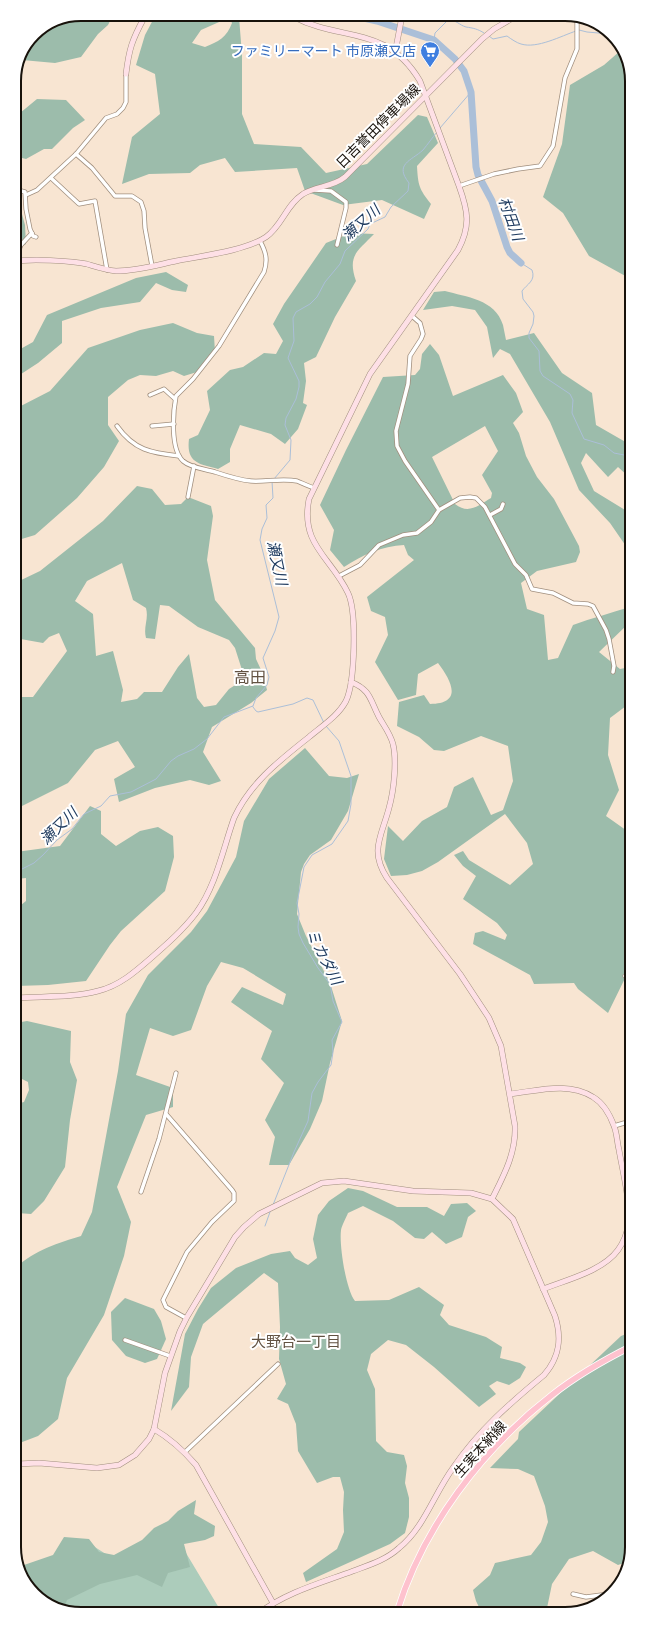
<svg xmlns="http://www.w3.org/2000/svg" width="646" height="1628" font-family="'IBM Plex Sans','Noto Sans JP',sans-serif">
<rect width="100%" height="100%" fill="#f8e5d2"/>
<!-- green -->
<polygon fill="#acccbb" points="87,1542 112,1558 180,1543 222,1613 77,1614 40,1600 27,1581 35,1570"/>
<!-- forest -->
<g fill="#9cbcab" fill-rule="evenodd">
<path d="M239 17 242 55V114L254 144 301 147 326 173 367 164 418 115 427 117 438 143 417 166C418 185 419 189 431 204L424 219 382 200 343 205 305 191 297 168 235 172 225 158 200 165 190 173 149 174 122 184 132 137 160 114 155 74 136 65 145 35 154 18ZM226 19 231 21 232 23C227 37 218 42 205 47L192 43 201 30Z"/>
<polygon points="56,19 111,19 108,25 98,34 81,57 55,63 22,60 34,34"/>
<polygon points="620,51 622,51 628,60 629,278 589,256 563,213 543,197 562,144 570,85 604,65"/>
<polygon points="37,99 66,100 85,120 73,128 52,149 44,149 26,159 14,156 14,118"/>
<polygon points="20,207 25,225 26,244 15,250 14,208"/>
<path d="M351 233 374 234C358 251 347 255 356 281L335 317 316 357 304 363 306 381 303 403 307 405 298 429 285 444 271 434 240 425 230 449V462L218 469C199 464 186 463 189 439L198 435 210 410 207 391 230 370 243 367 264 353 276 354 283 341 273 324 284 304 326 243Z"/>
<polygon points="166,272 188,285 186,292 172,290 156,283 140,302 101,308 62,321 62,343 38,363 15,378 15,352 33,342 47,315 136,278"/>
<path d="M445 291C466 297 495 299 503 325 504 330 505 335 506 340L534 333 562 373 592 393 596 425 629 444V477L618 467 608 477 586 453 581 463 594 491 630 513V552L610 523 579 490 550 422 510 354 500 349 493 358 487 327 475 310 452 306 423 310 434 292Z"/>
<polygon points="173,323 197,333 214,336 215,352 197,372 184,376 173,371 156,376 140,375 128,380 108,397 108,425 119,441 104,467 77,498 35,535 15,541 15,409 50,391 88,348 140,330"/>
<path d="M430 344 439 355 453 396 503 375 516 393 523 412 513 423 519 433 526 456 537 477 554 499 579 546 580 552 576 562 537 571 521 583 527 609 544 615 548 660 558 658 573 625C592 618 611 613 630 607V625L628 624 599 652 620 669 630 667V703L610 718 608 755 619 790 606 816 630 833 631 966 608 1013 578 989 574 983 534 984 530 975 473 944 475 933 483 931 505 940 507 935 497 923 463 899 476 876 463 866 454 855 463 851 469 860 510 885 533 864 527 843 505 814 438 862 422 871 407 875 391 876 384 859 388 826 403 841 422 821 447 807 454 787 473 777 491 815 503 810 513 781 508 746 481 736 444 751 434 750 419 737 397 726 399 702 424 695 430 704C464 704 451 680 438 663L418 674 416 695 398 700 375 662 388 635 385 617 371 611 367 597 414 560 408 555 404 545C382 546 362 555 344 567L330 550 334 530 320 505 346 450 383 377 415 375 420 369 422 354ZM485 426 498 451 482 475 492 493 491 498C479 505 469 515 455 504L432 457Z"/>
<path d="M137 486 152 489 165 505 181 504 188 497 211 506 213 516 207 560 215 600 255 648 256 659 263 674 267 690 251 703 212 727 203 752 221 781 209 785 190 780 155 788 119 802 114 779 135 767 118 741 95 750 68 783 16 809V697H33L67 651 59 633 49 637 43 643 15 638V583L40 571 103 521ZM122 563 133 600 146 608C149 619 143 627 146 638L155 639 160 605 169 606 198 627 229 640 235 648 242 670 240 682 229 689 216 705 204 707 197 698 189 654 178 667 162 692H144L137 699 121 702 123 690 113 651 96 656 93 614 75 601 87 581Z"/>
<path d="M305 748 329 776 347 778 359 774 348 811 331 840 310 855 304 864 301 872 297 914 306 936 330 983 342 1021 330 1063 322 1101 310 1129 289 1165H269L275 1137 265 1120 284 1083 261 1059 272 1031 231 1002 242 987 283 1005 286 994 243 968 221 962 207 986 191 1030 173 1036 150 1028 136 1075 173 1088V1107L146 1115 117 1187 131 1222 124 1256 104 1315 67 1378 58 1419 38 1436 17 1444V1267C33 1251 60 1242 81 1236L92 1212 118 1071 126 1014 148 975 191 932 207 911 236 857 244 821 269 779Z"/>
<polygon points="90,806 101,811 101,834 116,846 140,831 158,827 173,836 174,857 165,891 121,931 110,945 86,981 48,985 16,986 16,909 26,901 26,878 16,879 16,852 60,846"/>
<polygon points="27,1021 71,1031 70,1062 77,1080 70,1120 65,1167 44,1201 31,1214 17,1213 16,1104 24,1102 29,1090 28,1082 16,1076 16,1023"/>
<path d="M348 1188 363 1191 397 1207H427L444 1216 451 1204 467 1203 476 1211 468 1217 462 1237 446 1244 432 1232 424 1239 415 1238 393 1221 363 1206 348 1213C346 1218 342 1225 341 1230 339 1245 346 1290 355 1301L389 1300 419 1287 444 1305 440 1315 449 1325 486 1337 502 1347 500 1358 520 1363 526 1367 520 1378 509 1385 497 1381 489 1386 496 1394 479 1407 434 1367 406 1345 388 1340 371 1354 367 1370 375 1389 376 1441 387 1452 404 1455 407 1466 405 1483 409 1498V1517L405 1533 390 1544 306 1582 303 1573 337 1549 344 1532 343 1510 344 1492 340 1477H333L317 1483 298 1451 296 1424 288 1404 277 1399 286 1384 279 1359 280 1327 278 1283 264 1273 203 1324 191 1357 189 1387 171 1411 185 1334 198 1309 211 1288 236 1268 271 1254 290 1251 295 1258 308 1265 317 1258 313 1239 318 1215 329 1201Z"/>
<polygon points="125,1298 154,1309 161,1321 166,1339 157,1359 145,1363 126,1356 112,1340 111,1312"/>
<polygon points="631,1332 632,1543 624,1549 624,1563 618,1565 593,1551 569,1559 552,1584 547,1608 550,1611 481,1611 476,1601 473,1590 490,1575 495,1563 531,1555 541,1542 548,1522 545,1506 534,1476 518,1469 490,1468 518,1439 519,1432 621,1336"/>
<polygon points="196,1500 194,1514 215,1526 214,1536 205,1540 184,1544 190,1567 168,1573 162,1587 137,1575 100,1584 67,1600 64,1609 40,1600 18,1569 24,1565 53,1555 64,1537 89,1539 99,1552 114,1555 142,1540 154,1528 168,1521 178,1511"/>
</g>
<g fill="none" stroke-linecap="round" stroke-linejoin="round">
<!-- stream -->
<g stroke="#abbfd8" stroke-width="1">
<polyline points="579,30 587,32 610,34"/>
<path d="M489 36 493 39 507 36C511 39 517 43 521 44 537 49 561 36 576 31"/>
<path d="M434 40 435 33 448 20C457 20 459 25 466 27 473 28 478 29 484 33"/>
<polyline points="440,128 471,92"/>
<path d="M521 263 532 270C536 281 527 284 522 291L523 299 533 312 534 316 533 324 529 333V338L539 351 540 371 543 376 570 394 573 400 572 413 584 439 604 445 614 453 629 456"/>
<path d="M274 479 290 460 291 440 285 425 286 418 296 399 299 387V381L288 358 294 341 293 318 296 312 310 304 317 297 325 282 340 264 345 251 368 229 370 224 385 217 391 207 408 191 409 183C394 164 411 161 423 150 428 144 432 138 437 132"/>
<polyline points="253,706 256,698 267,685 269,677 263,658 275,631 279,617 260,540 262,529 267,518 266,505 273,498 272,481"/>
<polyline points="253,707 256,711 258,712 293,704 307,698 313,700 324,723"/>
<polyline points="16,872 34,863 43,855 57,840 72,829 84,814 101,806 110,796 131,792 156,779 171,761 178,756 194,749 207,739 224,717 253,706"/>
<polyline points="273,1205 294,1152 308,1121 312,1093 318,1082 331,1065 333,1052 332,1040 342,1022 333,1001 330,984 318,968 303,943 299,934 298,927 299,914 297,903 304,867 312,855 332,844 348,821 351,804 351,776 339,741 326,726"/>
<polyline points="265,1226 270,1212"/>
</g>
<!-- river -->
<polyline stroke="#abbfd8" stroke-width="7" points="355,16 377,21 434,40 455,59 464,71 471,92 476,167 478,175 492,201 507,247 510,253 521,263"/>
<!-- street casing -->
<g stroke="#a18f7e" stroke-width="5">
<g id="street">
<polyline points="76,154 92,168 115,196 132,196 141,202 144,211 145,228 152,266"/>
<polyline points="51,178 79,204 95,201 107,270"/>
<polyline points="459,186 494,174 518,169 540,166 553,146 565,78 577,49 577,17"/>
<polyline points="14,189 25,192 26,209 30,229 33,236 36,237"/>
<polyline points="315,190 331,191 346,202 346,208 337,245"/>
<polyline points="26,195 37,190 76,154 106,118 117,114 123,108 126,102 126,74"/>
<path d="M260 241C266 252 268 260 264 272L219 346 193 379 176 396C173 412 170 449 183 461 191 468 205 469 215 472 227 476 239 480 251 481 266 482 282 478 297 481 302 483 308 486 314 488"/>
<polyline points="15,251 20,247"/>
<polyline points="18,261 20,246 32,233"/>
<polyline points="412,316 420,323 423,334 421,339 410,356 408,384 396,431 397,446 405,461 439,510"/>
<polyline points="150,395 164,389 175,399"/>
<path d="M117 426C134 450 151 453 179 456"/>
<polyline points="152,426 174,424"/>
<polyline points="188,497 194,466"/>
<polyline points="490,515 501,509 503,504"/>
<polyline points="339,576 360,565 379,545 403,535 417,533 431,522 439,510 460,498 470,497 476,498 485,507 515,564 526,575 532,589 553,593 573,603 588,604 593,606 606,630 609,639 614,666 613,672"/>
<polyline points="625,976 631,974"/>
<polyline points="166,1114 232,1190 234,1193 234,1201 212,1222 187,1252 163,1300 166,1307 186,1318"/>
<polyline points="614,1126 631,1121"/>
<polyline points="141,1192 159,1139 176,1073"/>
<polyline points="125,1340 170,1356"/>
<polyline points="185,1452 278,1364"/>
<polyline points="573,1594 586,1597 609,1594"/>
</g>
</g>
<!-- secondary casing -->
<g stroke="#a18f7e" stroke-width="6">
<g id="secondary">
<polyline points="395,53 402,16"/>
<path d="M126 74C129 49 132 40 144 18"/>
<path d="M15 262C27 258 73 261 87 264 97 267 106 270 116 271 136 271 157 265 176 261 201 256 245 251 266 237 282 226 286 205 303 194 316 186 333 187 345 177L482 39 494 29 518 15"/>
<path d="M351 682C371 690 370 700 379 717 384 726 390 733 393 744 397 761 394 790 389 808 382 835 369 851 387 878L460 974 489 1018 501 1046 515 1126C516 1153 504 1175 492 1199"/>
<path d="M16 998C43 996 72 998 98 991 119 986 135 972 151 958 167 944 183 930 196 913 216 886 223 849 234 818 251 782 279 761 309 737 322 726 338 716 346 701 355 682 357 612 348 593 331 557 300 545 309 499L370 374 458 250C471 226 468 211 459 186L420 81C386 24 342 42 294 17"/>
<path d="M510 1094C537 1091 568 1081 593 1097 603 1103 610 1115 614 1126 617 1133 617 1142 619 1150 622 1168 632 1208 628 1225 627 1233 623 1243 618 1250 603 1271 566 1280 543 1289"/>
<path d="M154 1429C171 1439 183 1450 196 1465L273 1603"/>
<path d="M17 1464 39 1463 97 1468 119 1465 135 1455 149 1439 154 1429 165 1373 180 1331 187 1317 235 1237 244 1227 259 1214 322 1183 344 1181 413 1191 471 1193 492 1199 513 1219 555 1316C562 1338 560 1357 544 1375 509 1404 479 1430 453 1468 434 1494 424 1528 399 1548 386 1560 369 1565 353 1571 321 1583 287 1592 259 1613"/>
</g>
</g>
<!-- primary casing -->
<g stroke="#fff" stroke-width="7">
<path id="primary" d="M397 1612C423 1527 482 1449 552 1395 576 1376 604 1360 632 1346"/>
</g>
<!-- street -->
<use href="#street" stroke="#fff" stroke-width="3.5"/>
<!-- secondary -->
<use href="#secondary" stroke="#fee0e6" stroke-width="5"/>
<!-- primary -->
<use href="#primary" stroke="#fec2ce" stroke-width="5.5"/>
</g>
<!-- icons -->
<defs>
<g id="supermarket-pin" transform="scale(1)"><path d="M0 17L-7.5 6A9.5 9.5 0 1 1 7.5 6Z" fill="#3f7fe0" stroke="#fff"/><path d="M-6-5.5h2.5l.6 2H6L4.5 2H-2.5L-4.4-4H-6ZM-1.5 3.2a1.3 1.3 0 1 0 .1 0ZM3 3.2a1.3 1.3 0 1 0 .1 0Z" fill="#fff"/></g>
</defs>
<g fill-rule="evenodd">
<use href="#supermarket-pin" x="430" y="51"/>
</g>
<g text-anchor="middle" stroke-width="4" stroke-linejoin="round" paint-order="stroke">
<!-- shop labels -->
<g font-size="14" fill="#366cbe" stroke="#fff" text-anchor="end">
<text x="416" y="56">ファミリーマート 市原瀬又店</text>
</g>
<!-- street labels -->
<g font-size="14" fill="#18120b" stroke="#fff">
<text transform="translate(378 126) rotate(-45)" y="5">日吉誉田停車場線</text>
<text transform="translate(480 1449) rotate(-48)" y="5">生実本納線</text>
</g>
<!-- water labels -->
<g font-size="15" font-style="italic" fill="#203c60" stroke="#fff">
<text transform="translate(511 219) rotate(70)" y="5">村田川</text>
<text transform="translate(361 223) rotate(-42)" y="5">瀬又川</text>
<text transform="translate(277 563) rotate(78)" y="5">瀬又川</text>
<text transform="translate(59 826) rotate(-44)" y="5">瀬又川</text>
<text transform="translate(324 957) rotate(63)" y="5">ミカダ川</text>
</g>
<!-- neighbourhood labels -->
<g font-size="15" fill="#625242" stroke="#fff">
<text x="296" y="1347">大野台一丁目</text>
</g>
<!-- quarter labels -->
<g font-size="16" fill="#625242" stroke="#fff">
<text x="250" y="683">高田</text>
</g>
</g>
<!-- crop -->
<path d="M0 0H646V1628H0ZM81 21H565A60 60 0 0 1 625 81V1547A60 60 0 0 1 565 1607H81A60 60 0 0 1 21 1547V81A60 60 0 0 1 81 21Z" fill="#fff" fill-rule="evenodd"/>
<path fill="none" stroke="#18120b" stroke-width="2" d="M81 21H565A60 60 0 0 1 625 81V1547A60 60 0 0 1 565 1607H81A60 60 0 0 1 21 1547V81A60 60 0 0 1 81 21Z"/>
</svg>
